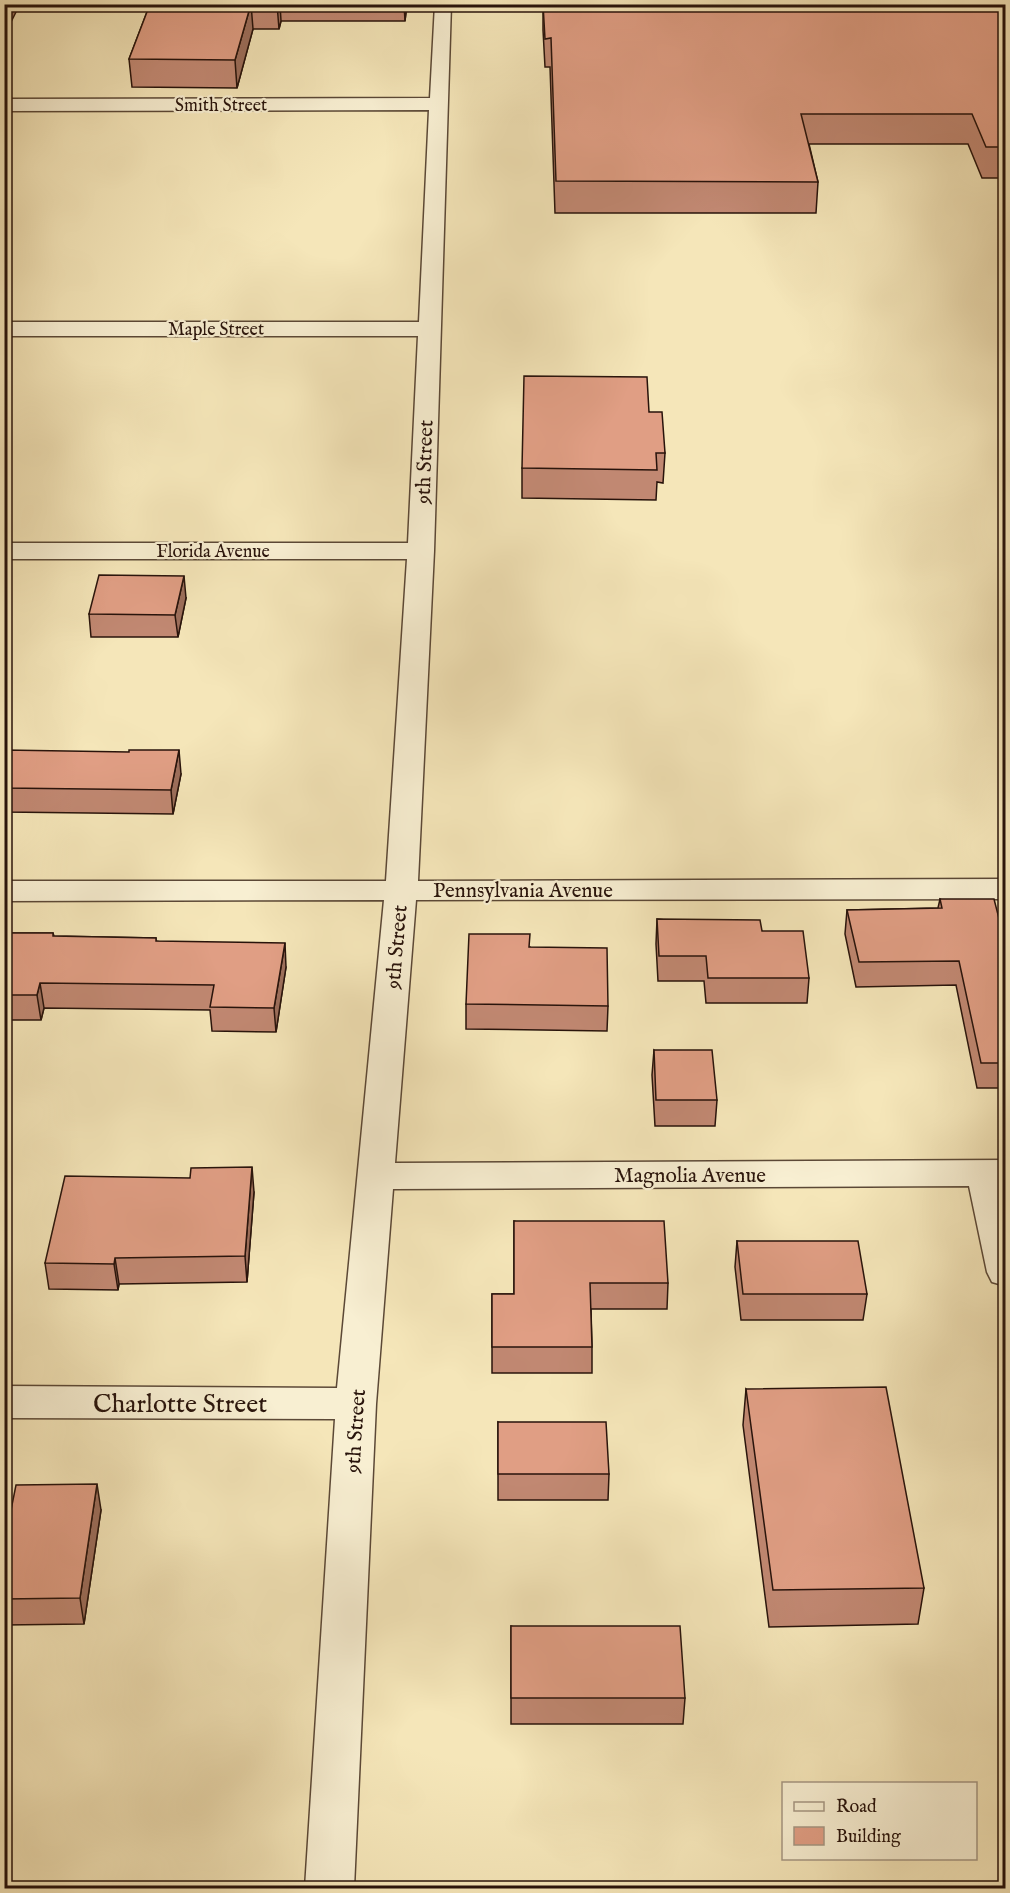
<svg xmlns="http://www.w3.org/2000/svg" width="1010" height="1893" font-family="'IM FELL English',serif">
<rect width="100%" height="100%" fill="#f5e6b9"/>
<filter id="stains"><feTurbulence type="fractalNoise" baseFrequency=".00333" numOctaves="4"/><feColorMatrix values="0 0 0 0 .2 0 0 0 0 .09 0 0 0 0 .02 0 0 0 .5 -.17"/></filter>
<radialGradient id="worn" r=".72"><stop offset=".6" stop-color="#630" stop-opacity="0"/><stop offset="1" stop-color="#630" stop-opacity=".3"/></radialGradient>
<g fill="none" stroke-linecap="round" stroke-linejoin="round">
<!-- minor casing -->
<g stroke="#5b4836" stroke-width="3">
<polygon id="minor" points="435,4 451,4 434,551 418,881 1006,879 1006,899 416,900 395,1163 1006,1160 1006,1286 992,1282 987,1272 969,1186 393,1189 376,1404 354,1888 305,1888 335,1419 4,1418 4,1386 337,1388 384,900 4,901 4,881 386,881 407,559 4,559 4,543 408,543 418,336 4,336 4,322 419,322 429,110 4,111 4,99 430,98"/>
</g>
<!-- minor -->
<use href="#minor" fill="#f8efd2" fill-rule="evenodd"/>
</g>
<!-- wall -->
<g fill="#c18872" stroke="#28130b" stroke-width="1.5">
<polygon points="150,4 407,4 405,21 281,21 279,29 253,29 237,88 132,87 129,59"/>
<polygon points="543,4 1005,4 1005,178 982,178 968,144 809,144 818,182 816,213 555,213 550,67 545,67 543,30"/>
<polygon points="649,412 665,453 663,483 657,482 656,500 522,498 522,468"/>
<polygon points="186,598 178,637 91,637 89,614"/>
<polygon points="4,750 181,774 173,814 4,812"/>
<polygon points="940,899 1005,942 1005,1088 977,1088 956,985 856,987 845,934 847,910 938,908"/>
<polygon points="657,919 762,931 809,978 807,1003 706,1003 704,981 658,981 656,944"/>
<polygon points="4,933 53,933 54,936 156,938 156,941 286,967 276,1032 212,1031 210,1010 44,1008 41,1020 4,1020"/>
<polygon points="530,947 608,1006 607,1031 466,1029 466,1004"/>
<polygon points="654,1050 717,1100 715,1126 655,1126 652,1075"/>
<polygon points="190,1178 254,1192 247,1282 119,1284 118,1290 49,1289 45,1263"/>
<polygon points="514,1221 668,1283 667,1309 591,1309 592,1347 592,1373 492,1373 492,1294 514,1294"/>
<polygon points="737,1241 867,1294 863,1320 741,1320 735,1267"/>
<polygon points="746,1389 924,1588 918,1624 769,1627 743,1425"/>
<polygon points="498,1422 609,1474 608,1500 498,1500"/>
<polygon points="4,1510 101,1510 84,1624 4,1625"/>
<polygon points="511,1626 685,1698 683,1724 511,1724"/>
</g>
<!-- shaded-wall -->
<g fill="#9d6f5c" stroke="#28130b" stroke-width="1.5">
<polygon points="4,4 20,4 4,36"/>
<polygon points="251,4 253,29 237,88 235,60"/>
<polygon points="277,4 280,4 281,21 279,29"/>
<polygon points="404,4 407,4 405,21"/>
<polygon points="184,576 186,598 178,637 175,615"/>
<polygon points="179,750 181,774 173,814 171,790"/>
<polygon points="285,943 286,967 276,1032 274,1008"/>
<polygon points="40,983 44,1008 41,1020 37,995"/>
<polygon points="252,1167 254,1192 247,1282 245,1256"/>
<polygon points="115,1258 119,1284 118,1290 114,1264"/>
<polygon points="97,1484 101,1510 84,1624 80,1598"/>
</g>
<!-- building -->
<g fill="#e09e84" stroke="#28130b" stroke-width="1.5">
<polygon points="150,4 251,4 235,60 129,59"/>
<polygon points="543,4 1005,4 1005,147 986,147 972,114 801,114 818,182 556,181 551,38 545,39"/>
<polygon points="524,376 647,377 649,412 662,412 665,453 656,453 657,470 522,468"/>
<polygon points="99,575 184,576 175,615 89,614"/>
<polygon points="4,750 129,752 129,750 179,750 171,790 4,788"/>
<polygon points="940,899 994,899 1005,942 1005,1063 981,1063 959,961 859,962 847,910 942,908"/>
<polygon points="657,919 760,920 762,931 803,931 809,978 708,978 706,956 659,956"/>
<polygon points="4,933 53,933 53,936 156,938 156,941 285,943 274,1008 210,1007 214,985 40,983 37,995 4,995"/>
<polygon points="469,934 530,934 529,947 607,948 608,1006 466,1004"/>
<polygon points="654,1050 712,1050 717,1100 656,1100"/>
<polygon points="252,1167 245,1256 115,1258 114,1264 45,1263 65,1176 190,1178 191,1168"/>
<polygon points="514,1221 664,1221 668,1283 590,1283 592,1347 492,1347 492,1294 514,1294"/>
<polygon points="737,1241 858,1241 867,1294 743,1294"/>
<polygon points="886,1387 924,1588 773,1590 746,1389"/>
<polygon points="498,1422 606,1422 609,1474 498,1474"/>
<polygon points="97,1484 80,1598 4,1599 4,1510 11,1510 16,1485"/>
<polygon points="511,1626 680,1626 685,1698 511,1698"/>
</g>
<g text-anchor="middle" stroke-width="4.5" stroke-linejoin="round" paint-order="stroke">
<!-- far-street labels -->
<g font-size="18" fill="#28130b" stroke="#f8efd2">
<text x="221" y="111">Smith Street</text>
<text x="216" y="335">Maple Street</text>
<text x="213" y="557">Florida Avenue</text>
</g>
<!-- street labels -->
<g font-size="21" fill="#28130b" stroke="#f8efd2">
<text transform="translate(424 462) rotate(-88)" y="7">9th Street</text>
<text x="523" y="897">Pennsylvania Avenue</text>
<text transform="translate(396 947) rotate(-85)" y="7">9th Street</text>
<text x="690" y="1182">Magnolia Avenue</text>
<text transform="translate(355 1431) rotate(-86)" y="7">9th Street</text>
</g>
<!-- near-street labels -->
<g font-size="26" fill="#28130b" stroke="#f8efd2">
<text x="180" y="1412">Charlotte Street</text>
</g>
</g>
<!-- margin -->
<rect width="1010" height="1893" fill="none" stroke="#f5e6b9" stroke-width="24"/>
<rect x="6" y="6" width="998" height="1881" fill="none" stroke="#28130b" stroke-width="3"/>
<rect x="12" y="12" width="986" height="1869" fill="none" stroke="#28130b" stroke-width="1.5"/>
<!-- legend -->
<rect x="782" y="1782" width="195" height="78" fill="#f8efd2" stroke="#a59782" stroke-width="1.5"/>
<rect x="794" y="1802" width="30" height="9" fill="#f8efd2" stroke="#a59782" stroke-width="1.5"/>
<text x="836" y="1812" font-size="18" fill="#28130b">Road</text>
<rect x="794" y="1827" width="30" height="18" fill="#e09e84" stroke="#a59782" stroke-width="1.5"/>
<text x="836" y="1842" font-size="18" fill="#28130b">Building</text>
<rect width="100%" height="100%" filter="url(#stains)"/>
<rect width="100%" height="100%" fill="url(#worn)"/>
</svg>
